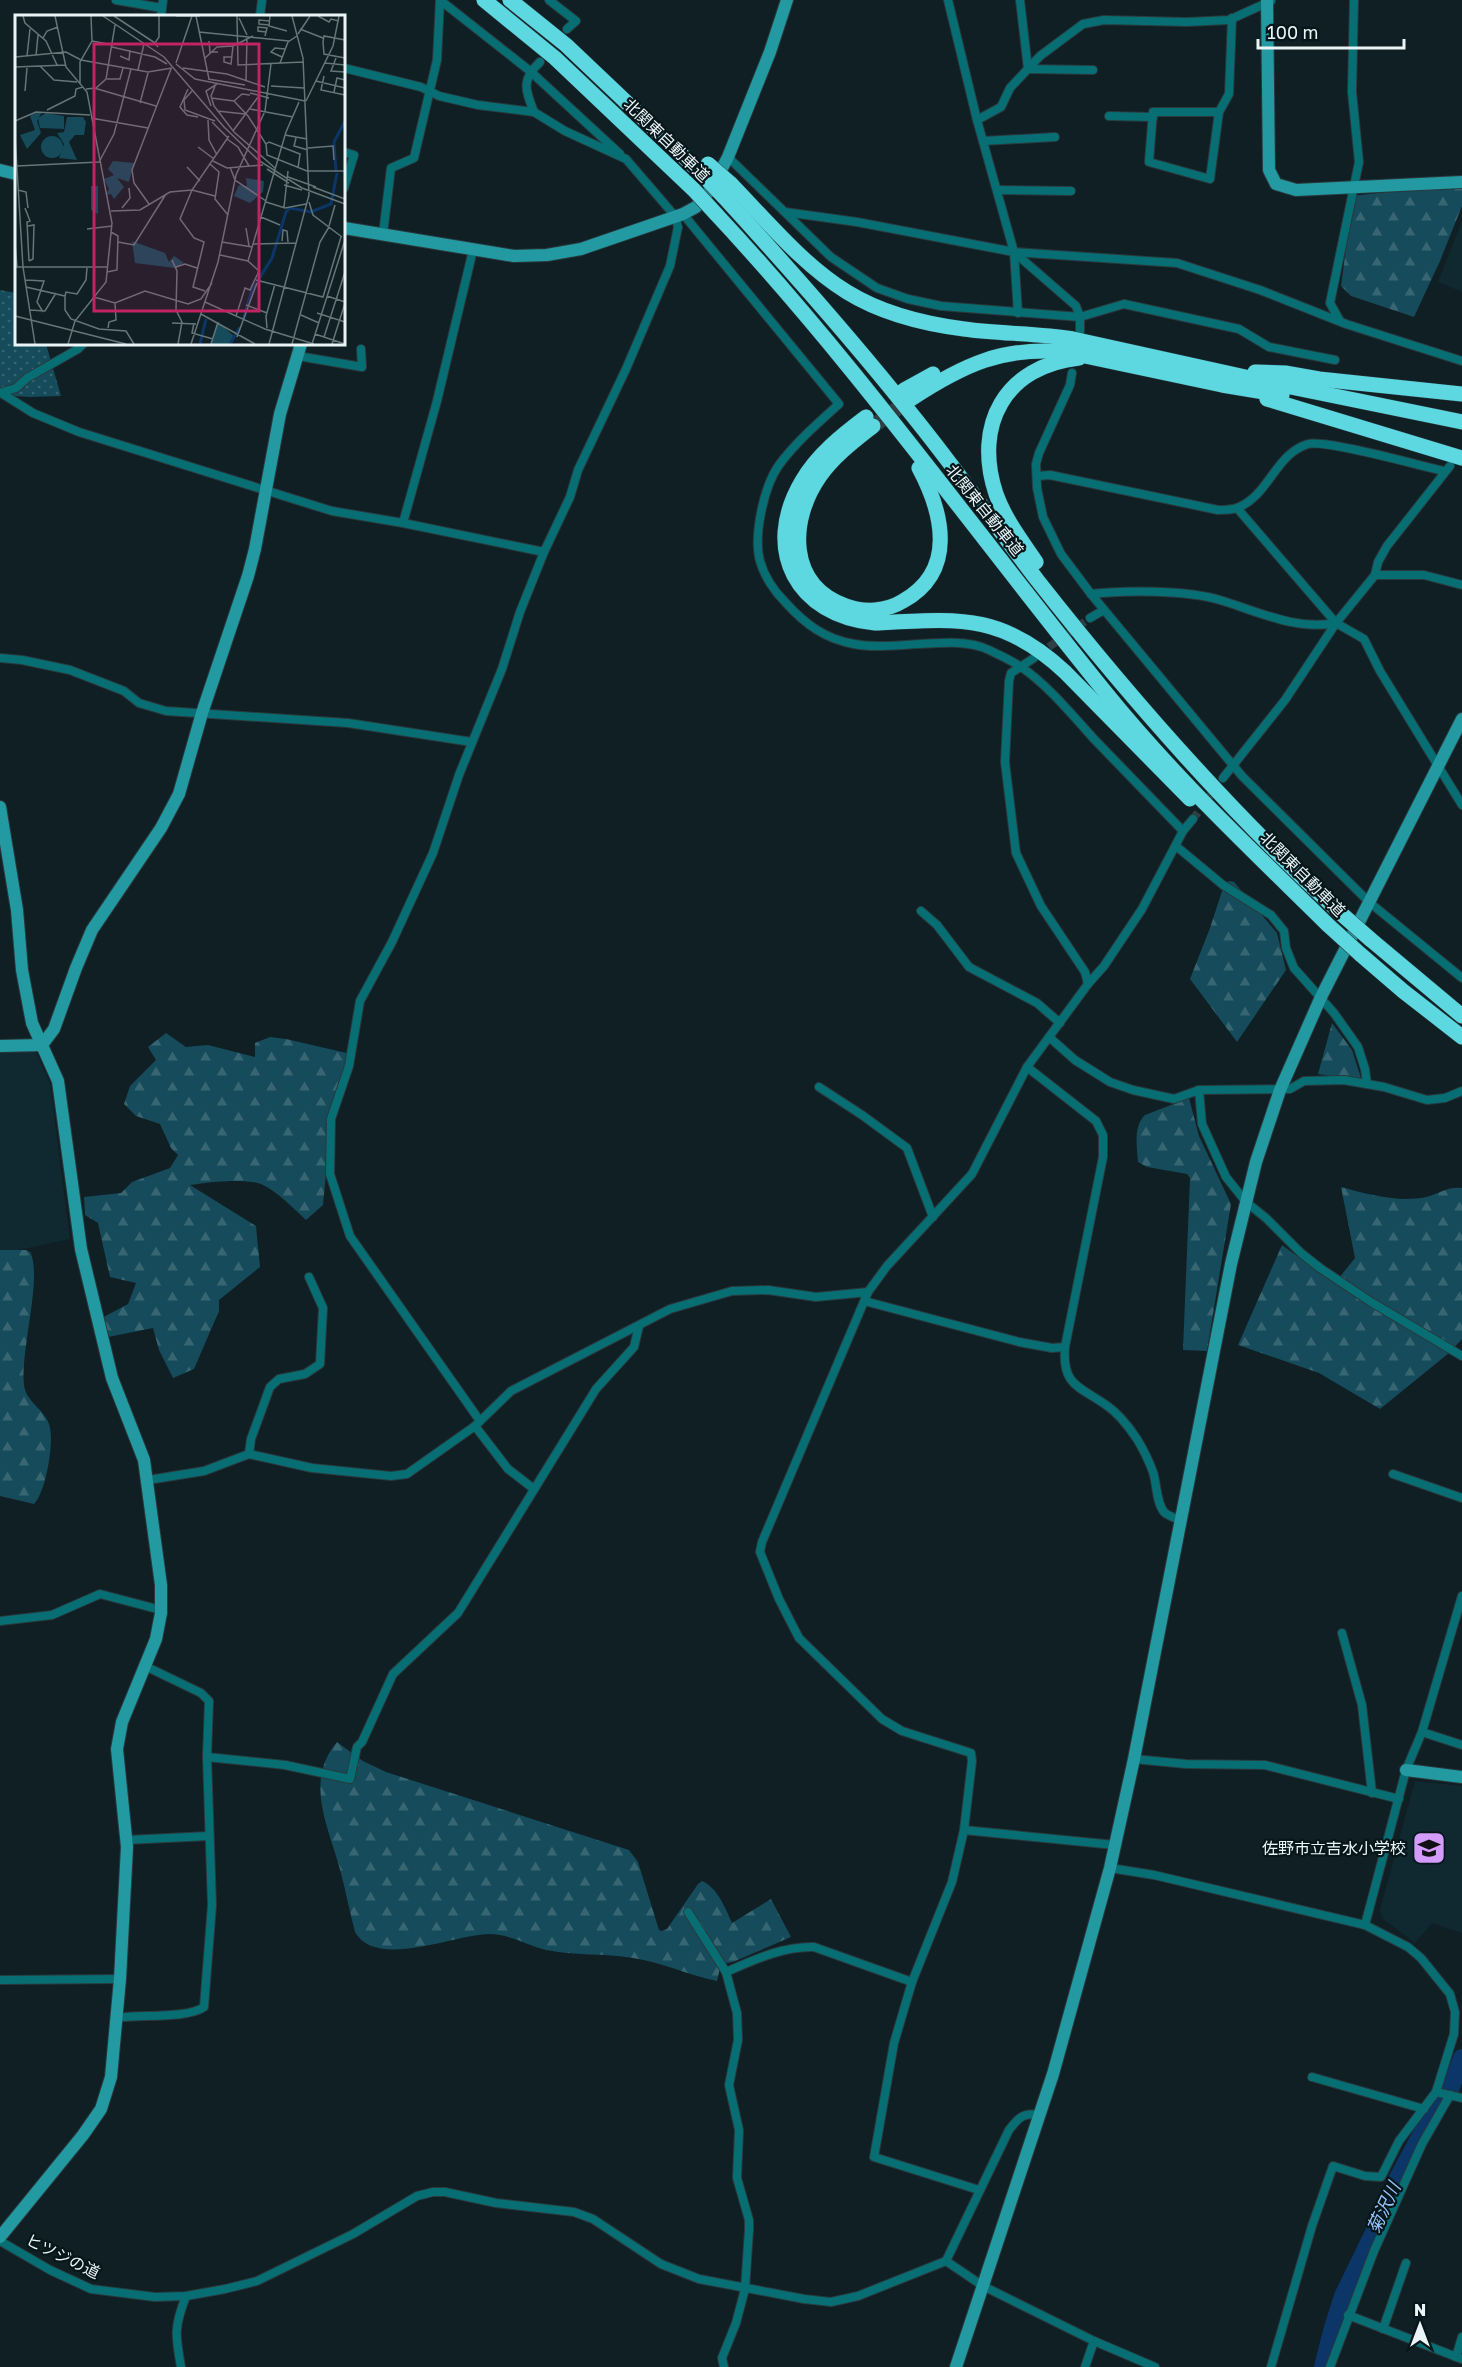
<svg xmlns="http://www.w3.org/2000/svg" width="1462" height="2367" font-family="'Golos Text','Noto Sans JP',sans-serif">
<defs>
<pattern id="forest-firs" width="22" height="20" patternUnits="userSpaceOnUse" patternTransform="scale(1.5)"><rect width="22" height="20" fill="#154b5a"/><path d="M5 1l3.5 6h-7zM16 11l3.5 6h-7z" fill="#376672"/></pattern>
<pattern id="park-dots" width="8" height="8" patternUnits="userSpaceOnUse" patternTransform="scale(1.5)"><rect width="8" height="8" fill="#154b5a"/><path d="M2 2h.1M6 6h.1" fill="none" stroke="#376672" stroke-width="1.8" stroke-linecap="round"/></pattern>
</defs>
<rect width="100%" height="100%" fill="#0f1f24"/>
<!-- built -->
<g fill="#102931">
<polygon points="1462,221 1462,292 1438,282"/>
<polygon points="0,1051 36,1052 50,1084 70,1239 0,1254"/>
<polygon points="1415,1781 1462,1786 1462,1933 1432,1923 1415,1943 1383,1919 1380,1910"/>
</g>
<!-- forest -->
<g fill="url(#forest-firs)">
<polygon points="1462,183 1462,206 1440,261 1414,317 1351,296 1341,286 1353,196"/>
<polygon points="1229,881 1234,882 1277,933 1286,970 1237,1042 1190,979 1210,928 1224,885"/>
<polygon points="1332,1023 1352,1050 1362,1081 1318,1074"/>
<path d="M166 1033 186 1047 208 1045 255 1057V1043L270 1037 286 1039 351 1054 331 1119 323 1205 306 1220C293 1208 278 1192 261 1184 246 1178 207 1182 190 1185L256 1226 260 1267 219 1300V1311L194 1369 173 1378 159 1350 153 1328 103 1338 98 1320 128 1304 136 1283 110 1277 98 1223 85 1215 84 1197 121 1193 132 1182 170 1168 178 1155 171 1148 160 1124 136 1116 124 1104 130 1086 156 1060 148 1047Z"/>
<path d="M1189 1098 1199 1136 1231 1204 1207 1351 1183 1350 1190 1178 1187 1174 1147 1167 1138 1162C1137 1147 1133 1126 1145 1115Z"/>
<path d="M1341 1187C1367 1194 1399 1203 1426 1197 1438 1194 1448 1186 1462 1188V1339L1449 1353 1380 1409 1319 1373 1238 1345 1282 1245 1326 1277 1339 1278 1355 1258Z"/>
<path d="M0 1250H26L30 1252C43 1275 20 1352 24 1385 26 1402 44 1409 49 1424 55 1440 46 1492 34 1504L0 1496Z"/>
<path d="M337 1742 363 1761 386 1772 629 1850 638 1862 659 1930 662 1931 667 1929 698 1884 702 1881C717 1887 726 1909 732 1923L771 1899 791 1937 733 1962 721 1964 717 1981C688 1975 661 1962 633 1958 604 1953 574 1956 546 1950 527 1945 509 1934 489 1934 456 1934 376 1970 355 1932 350 1913 346 1893 341 1873 330 1830 303 1782 337 1742Z"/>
</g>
<!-- park -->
<polygon fill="url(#park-dots)" points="0,290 16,293 16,344 46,344 61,396 30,397 0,395"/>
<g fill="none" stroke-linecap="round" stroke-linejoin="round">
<!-- river -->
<polyline stroke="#0b3667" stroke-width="18" points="1323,2367 1332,2331 1343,2296 1384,2212 1398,2178 1435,2109 1449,2092 1462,2058"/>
<!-- street-tunnel -->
<g stroke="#303f44" stroke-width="8" stroke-dasharray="8 4" stroke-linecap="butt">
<polyline points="1039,654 1090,618"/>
<polyline points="1193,819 1223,778"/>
</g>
<!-- highway-tunnel -->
<polyline stroke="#303f44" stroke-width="15" stroke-dasharray="15 8" stroke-linecap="butt" points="873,426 911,399"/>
<!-- street casing -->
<g stroke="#29393d" stroke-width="10">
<g id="street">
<polyline points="116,0 162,8"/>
<polyline points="440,0 530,71 620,154"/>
<polyline points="549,0 576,21 567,29"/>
<polyline points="948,0 977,120 1014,252 1018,313"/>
<polyline points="1020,0 1028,69 1093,70"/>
<polyline points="161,16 163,0"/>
<polyline points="260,16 262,0"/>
<polyline points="344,68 421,87 439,96 478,105 534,112 565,131 626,159 675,216 678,227 670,266 626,369 578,470 570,497 544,552 520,612 502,669 459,775 433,853 392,942 360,1001 349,1066 331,1119 330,1174 350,1236 480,1421"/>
<path d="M534 112C525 89 521 80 540 62"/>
<polyline points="1219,112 1153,112 1149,162 1210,179 1219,112 1229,94 1232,18"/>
<polyline points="1109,116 1153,117"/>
<polyline points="977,120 1001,107 1010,88 1040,56 1083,24 1104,20 1187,22 1229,20 1271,1"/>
<polyline points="983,141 1055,137"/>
<polyline points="344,152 354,155 344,188"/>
<polyline points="728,157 831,257 877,288 908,299 941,306 1080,317 1124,304 1239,329 1269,347 1335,360"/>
<polyline points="997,190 1071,191"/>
<polyline points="785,212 857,222 1014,252 1177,263 1260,290 1346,324 1462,361"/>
<path d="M683 214 839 404C818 423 796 442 779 465 764 486 753 536 760 561 764 576 775 592 786 603 805 624 825 639 854 644 893 652 955 633 989 650 999 655 1011 660 1021 667 1047 684 1073 716 1095 740 1124 770 1154 801 1183 831"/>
<polyline points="383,234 391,168 414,158 437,60 440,0"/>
<polyline points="1015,253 1076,306 1080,317 1080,331"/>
<polyline points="1340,321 1330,303 1359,162 1352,92 1354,0"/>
<polyline points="298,356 362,367 361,349"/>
<polyline points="1072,373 1070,385 1039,453 1036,464 1037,488 1043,517 1061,554 1091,594 1242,776 1369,902 1462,978"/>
<polyline points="0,393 16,388 27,378 78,349 83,344"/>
<polyline points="1,393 33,413 79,432 332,511 403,523 544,552"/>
<path d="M1038 476 1050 475 1218 510C1224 510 1231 510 1237 508 1269 496 1275 454 1308 444 1325 439 1421 466 1444 471"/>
<polyline points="1237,508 1336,623 1364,639 1380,671 1462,805"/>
<polyline points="403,523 437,401 473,250"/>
<polyline points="1375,575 1424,575 1462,585"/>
<path d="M1091 594C1125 590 1187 590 1220 600 1257 611 1296 631 1336 623"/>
<polyline points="1090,618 1104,610"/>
<polyline points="0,658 22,660 70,670 124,691 139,703 166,711 348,723 472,742"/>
<polyline points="1034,658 1011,673 1009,681 1005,762 1016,853 1041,906 1085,972 1088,984"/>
<polyline points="1223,778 1285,700 1336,623 1375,575 1378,562 1387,546 1450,466"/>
<polyline points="1176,846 1223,885 1271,915 1284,931 1286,948 1294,968 1334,1013 1358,1047 1365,1069 1367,1084"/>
<polyline points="921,911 937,925 969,967 1037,1003 1060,1023"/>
<polyline points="1049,1037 1075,1060 1110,1082 1133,1090 1174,1099 1199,1090 1290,1089 1304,1081 1344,1080 1384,1087 1427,1100 1445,1098 1462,1091"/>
<path d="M1027 1067 1096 1121 1103 1135V1157L1065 1347C1062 1386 1079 1386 1106 1405 1118 1413 1129 1427 1137 1439 1143 1449 1149 1461 1153 1472 1157 1484 1156 1502 1164 1512 1168 1516 1175 1518 1180 1520"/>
<polyline points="819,1087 862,1115 907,1148 933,1217"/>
<polyline points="1199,1090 1202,1124 1226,1177 1246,1202 1266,1218 1301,1253 1320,1268 1371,1302 1462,1356"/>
<polyline points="865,1298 868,1302 1019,1342 1052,1348 1065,1347"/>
<polyline points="475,1426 508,1469 534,1489"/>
<polyline points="249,1454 251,1439 270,1387 279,1379 305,1374 320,1364 323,1308 309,1277"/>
<polyline points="1393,1474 1462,1498"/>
<polyline points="148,1480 204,1471 249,1454 312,1468 391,1476 407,1474 475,1426 511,1391 670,1309 732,1291 768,1290 816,1297 868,1292"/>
<polyline points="0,1621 52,1615 100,1594 161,1610"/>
<polyline points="1342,1633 1362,1705 1372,1793"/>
<polyline points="1422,1732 1462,1745"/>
<polyline points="207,1757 285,1765 350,1779 357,1747 362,1742 393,1674 458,1613 596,1389 634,1347 639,1326"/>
<polyline points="1134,1759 1186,1764 1265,1765 1399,1799"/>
<polyline points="964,1830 1115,1845"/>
<polyline points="126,1840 209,1836"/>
<polyline points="1110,1868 1154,1875 1365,1925 1408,1947 1421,1958 1450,1994 1455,2012 1454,2034 1436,2092 1399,2141 1381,2177 1365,2176 1333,2166 1312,2226 1271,2367"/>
<polyline points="688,1912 726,1972 737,2013 738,2040 729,2085 739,2130 737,2178 749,2220 749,2230 745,2289 736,2323 722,2358 724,2367"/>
<polyline points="1365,1925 1406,1770 1422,1732 1462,1596"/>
<path d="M726 1972C754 1960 783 1946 814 1947L912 1982"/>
<polyline points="0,1980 120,1979"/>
<path d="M116 2018C140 2014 187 2019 204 2007L212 1905 207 1757 209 1701 201 1693 145 1666"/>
<polyline points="1312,2077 1424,2109"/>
<polyline points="1436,2092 1462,2098"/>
<polyline points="979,2190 874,2157 894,2043 912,1982 952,1882 964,1830 972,1761 971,1753 902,1731 882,1719 799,1638 779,1599 760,1552 762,1542 868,1292 887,1266 972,1174 1027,1067 1088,984 1104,966 1142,909 1183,831 1193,819"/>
<path d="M0 2241 50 2270 91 2289 155 2297 186 2296 225 2289 257 2281 353 2234 417 2196 433 2192H445L496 2203 574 2212 593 2219 661 2264 699 2279 804 2299 831 2302 858 2296 946 2261 1009 2130C1019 2117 1024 2112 1040 2115"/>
<polyline points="946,2261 983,2286 1094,2341 1155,2367"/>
<polyline points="1348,2315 1462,2359"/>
<polyline points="1383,2329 1406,2263"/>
<polyline points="1456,2357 1462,2337"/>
<path d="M181 2367C175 2334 174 2327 186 2296"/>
<polyline points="1085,2367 1094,2341"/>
<polyline points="1330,2367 1374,2251 1422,2144 1450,2095"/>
</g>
</g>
<!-- secondary casing -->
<g stroke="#29393d" stroke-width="14">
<g id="secondary">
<polyline points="1267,0 1269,170 1276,184 1296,190 1462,182"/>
<polyline points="0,170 16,174"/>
<polyline points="344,228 514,256 547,255 581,249 683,214 696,207 711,189 728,157 770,52 787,0"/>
<polyline points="0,807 17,910 22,970 32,1023 58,1081 81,1249 112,1378 144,1460 161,1585 161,1613 156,1639 122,1722 117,1749 127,1847 120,1979 111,2077 101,2109 83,2135 0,2237"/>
<polyline points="0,1046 42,1045 54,1029 76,968 92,930 161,828 179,794 202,713 248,576 255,549 280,414 301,344"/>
<polyline points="1406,1770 1462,1777"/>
<polyline points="956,2367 1053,2074 1110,1868 1134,1759 1231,1264 1256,1162 1280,1090 1321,997 1462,719"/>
</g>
</g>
<!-- highway casing -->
<g stroke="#29393d" stroke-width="16">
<g id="highway">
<polyline points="484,0 555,58 694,190"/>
<polyline points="510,0 566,45 701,173"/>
<path d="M731 184C767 221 803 265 847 292 881 313 925 324 964 329 1000 334 1037 333 1073 339L1281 385 1462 422"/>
<path d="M723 196C787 266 850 337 909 411 954 466 995 525 1038 581 1130 698 1228 810 1337 910"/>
<path d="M716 214C857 365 976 533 1106 693 1173 776 1252 850 1328 925"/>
<polyline points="1255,372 1285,373 1319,379 1462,394"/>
<polyline points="904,390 933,374"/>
<path d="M911 399C963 365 1003 346 1066 352L1222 385 1282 395"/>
<polyline points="1267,399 1462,458"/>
<path d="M866 417C842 435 817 455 802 481 761 550 797 616 875 623 956 619 1001 612 1065 672L1190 799"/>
<path d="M873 426C854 441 834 456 820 476 789 520 787 585 846 606 864 613 887 611 903 601 957 571 943 513 919 468"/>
<path d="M1036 562C1021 540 1005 519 996 494 973 425 1005 366 1079 358"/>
<polyline points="1370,939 1462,1016"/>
<polyline points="1360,954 1403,991 1462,1037"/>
</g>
</g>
<!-- street -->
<use href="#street" stroke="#076f74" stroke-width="8"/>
<!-- secondary -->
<use href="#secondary" stroke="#239aa1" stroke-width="12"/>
<!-- highway -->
<use href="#highway" stroke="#5dd8e0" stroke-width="15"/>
<!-- highway-bridge casing -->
<g stroke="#29393d" stroke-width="16" stroke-linecap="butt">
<g id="highway-bridge">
<polyline points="708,164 731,184"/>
<polyline points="701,173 723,196"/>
<polyline points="694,190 716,214"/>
<polyline points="1337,910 1370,939"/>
<polyline points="1328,925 1360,954"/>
</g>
</g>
<!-- highway-bridge -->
<use href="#highway-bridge" stroke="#5dd8e0" stroke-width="15"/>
</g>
<!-- icons -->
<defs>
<g id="school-square" transform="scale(1.725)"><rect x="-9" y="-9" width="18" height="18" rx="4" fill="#d39cfc" stroke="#06161a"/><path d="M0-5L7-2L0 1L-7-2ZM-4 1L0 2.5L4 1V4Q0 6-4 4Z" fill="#111"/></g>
</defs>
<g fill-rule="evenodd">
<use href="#school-square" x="1429" y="1848"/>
</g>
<g text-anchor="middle" stroke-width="4.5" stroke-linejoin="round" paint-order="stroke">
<!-- street labels -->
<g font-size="16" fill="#ebf5f8" stroke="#06161a">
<text transform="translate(667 140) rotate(44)" y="6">北関東自動車道</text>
<text transform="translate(985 510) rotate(51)" y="6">北関東自動車道</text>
<text transform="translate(1303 874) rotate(45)" y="6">北関東自動車道</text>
<text transform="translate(63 2256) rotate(26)" y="6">ヒツジの道</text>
</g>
<!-- poi labels -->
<g font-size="16" fill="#ebf5f8" stroke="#06161a" text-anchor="end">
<text x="1406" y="1854">佐野市立吉水小学校</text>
</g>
<!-- water labels -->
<g font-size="18" font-style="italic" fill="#98c2fa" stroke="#06161a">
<text transform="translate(1384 2208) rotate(-65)" y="6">菊沢川</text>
</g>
</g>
<!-- overview -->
<g transform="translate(15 15)">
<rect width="330" height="330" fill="#0f1f24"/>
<path d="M31 98 49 101V114L25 113 23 103ZM26 132a11 11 0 1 1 22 0a11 11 0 1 1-22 0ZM203 307 219 321 215 329H196Z" fill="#154b5a"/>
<path d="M22 97H27L22 106 26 118 12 134 5 120 20 115 15 101ZM52 102H68L71 107 69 120H60L54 127 62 145 44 143 49 129 42 118 49 117ZM98 146 119 148 114 167 102 163 109 172 99 184 96 179 91 180 94 174 89 164 99 160 93 154ZM231 163 249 166 248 177 235 188 219 181 224 170 232 171ZM76 171H83V199L76 195ZM117 226 150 238 154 247 159 241 169 248 160 253 120 248Z" fill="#154b5a"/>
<path fill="none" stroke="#0b3667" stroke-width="3" d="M321 157 319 127 330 106M228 305 237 275 257 243 271 197 275 193 296 197 316 189 322 158M185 329 191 304M215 329 225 312"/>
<path fill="none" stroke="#677579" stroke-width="1.5" d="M8 1 10 8 31 26 42 50M40 1 51 52 72 77 97 208 91 267 60 306 53 329M88 1 149 42 209 112 243 145 287 173 330 189M99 1 140 28M161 1H185M181 1 194 64M222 1 223 50 288 47M255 1 254 11 272 16M303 1 314 7 316 4 324 6M224 3 232 20M254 10 244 9V5L255 6M285 14 308 23M184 17 274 26M283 19 295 1M250 21 252 13 243 12V16L251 17M28 23 32 16 43 12M330 25 309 21 308 27 309 39 330 43M77 26 98 30M194 26 195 37H203M97 32 140 42 152 49M143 32 140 28 144 22V1M12 41 15 14M21 41 23 20M105 41 114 45 115 35M0 42 51 37 66 45 133 57 157 53M217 42H209V47L216 49 218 31M267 42 256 37 260 33 270 34M190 43 202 32 218 31 238 21M321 43 316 56 330 57M161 48 177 1M265 48 273 27 282 21M310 48 330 50M161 49 180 64 290 86M25 51 39 65 62 67M0 52 51 50M168 53 212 59 250 72M123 55 129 29M309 61 306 75 330 80M92 64H105L108 53M193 64 230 70M231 65 232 23M301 66 330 73M65 69V47L77 26 76 1M200 71 196 81 199 91 219 117 260 153M256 71 289 73M79 73 141 91M71 74 81 73 91 64 100 10M173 74 165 92 172 100 183 102M10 76 12 53M177 76 169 85 170 95 200 106M319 77 322 63 330 65M235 78 254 83M196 83 219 86 233 101 251 129 252 140 292 156H330M219 86 227 79 235 80M291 86 318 31 324 1M125 88 133 58M196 91 191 76 202 69M235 94 278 102M32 95 60 81 61 74 68 72M202 96 230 99M76 103 133 113M193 105 194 125 202 140M0 106 21 97 75 100M197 107 213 123M218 116 243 82M270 120 292 124M0 121 8 252 20 329M281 123 279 131 293 135M212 124 223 132 234 151M251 129 254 127 285 139 283 153M183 132 199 144M293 133 318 131 319 145M198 146 212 153 248 150M195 149 204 157 200 184 213 200M2 151 84 147 99 119 116 54M172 152 185 166M215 152 220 165 251 186M252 154 274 168M273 162 301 172M269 170 287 175M298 172 330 184M3 175 11 177 13 193M177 175 200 181M251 187 270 193 291 189M294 187 298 200 327 222M134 189 119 168 117 155 156 54M269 192 273 156M10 193 15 206 12 207 14 246M107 193 115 183 114 173M96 196 125 195 155 177 177 175M246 202 265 210M13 211 19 210 18 244 14 246M314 211 320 190M231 213 234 231M72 214 97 211M267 226 268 215 272 216 273 227M103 227 119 230 151 179M207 227 237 232M0 228 2 252M238 229 281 228M205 240 233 246 244 256 235 275 230 273 221 301M157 245 162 256 161 295 167 307 163 329M233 246 271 117 284 87M0 252H93M161 252 170 249 182 253M92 257 102 255 103 221 96 217M10 265 29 266 22 287 28 297M241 265 308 282 326 222M11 272 50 281 51 277 62 279 71 265 72 253M190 276 178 272 189 227 179 223 165 204 177 175 214 121M50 281V295L56 304 84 314 111 316 119 329M312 281 330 287M79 282 100 288 130 276 173 289 186 284 197 268M190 287 250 314 299 329M231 290 252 298M15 295 30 296 41 278M302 298 330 307M186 299 240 329M286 300 304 308M0 301 111 329M157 308 181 309M179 308 177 318 198 324M93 313 94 307 101 305 100 288M252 313 251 301 260 269M300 319 330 329M222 322 242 268M309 322 330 257M176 329 203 247 221 160 250 96 256 49M196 329 203 307M254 329 294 180 288 43 277 1M277 329 305 227 314 212M297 329 330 225M317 329 330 288"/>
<path fill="#c42363" fill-opacity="0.15" stroke="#c42363" stroke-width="3" d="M79 29H244V296H79Z"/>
<rect width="330" height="330" fill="none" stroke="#ebf5f8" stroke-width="3"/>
</g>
<!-- north arrow -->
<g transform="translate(1420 2325)" stroke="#06161a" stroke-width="4.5" paint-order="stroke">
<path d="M0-4.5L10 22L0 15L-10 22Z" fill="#ebf5f8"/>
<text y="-9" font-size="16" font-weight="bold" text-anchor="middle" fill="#ebf5f8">N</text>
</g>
<!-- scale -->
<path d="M1258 39v9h146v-9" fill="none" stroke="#ebf5f8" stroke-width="3"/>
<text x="1267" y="39" font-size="18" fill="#ebf5f8" stroke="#06161a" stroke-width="4.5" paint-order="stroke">100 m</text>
</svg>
